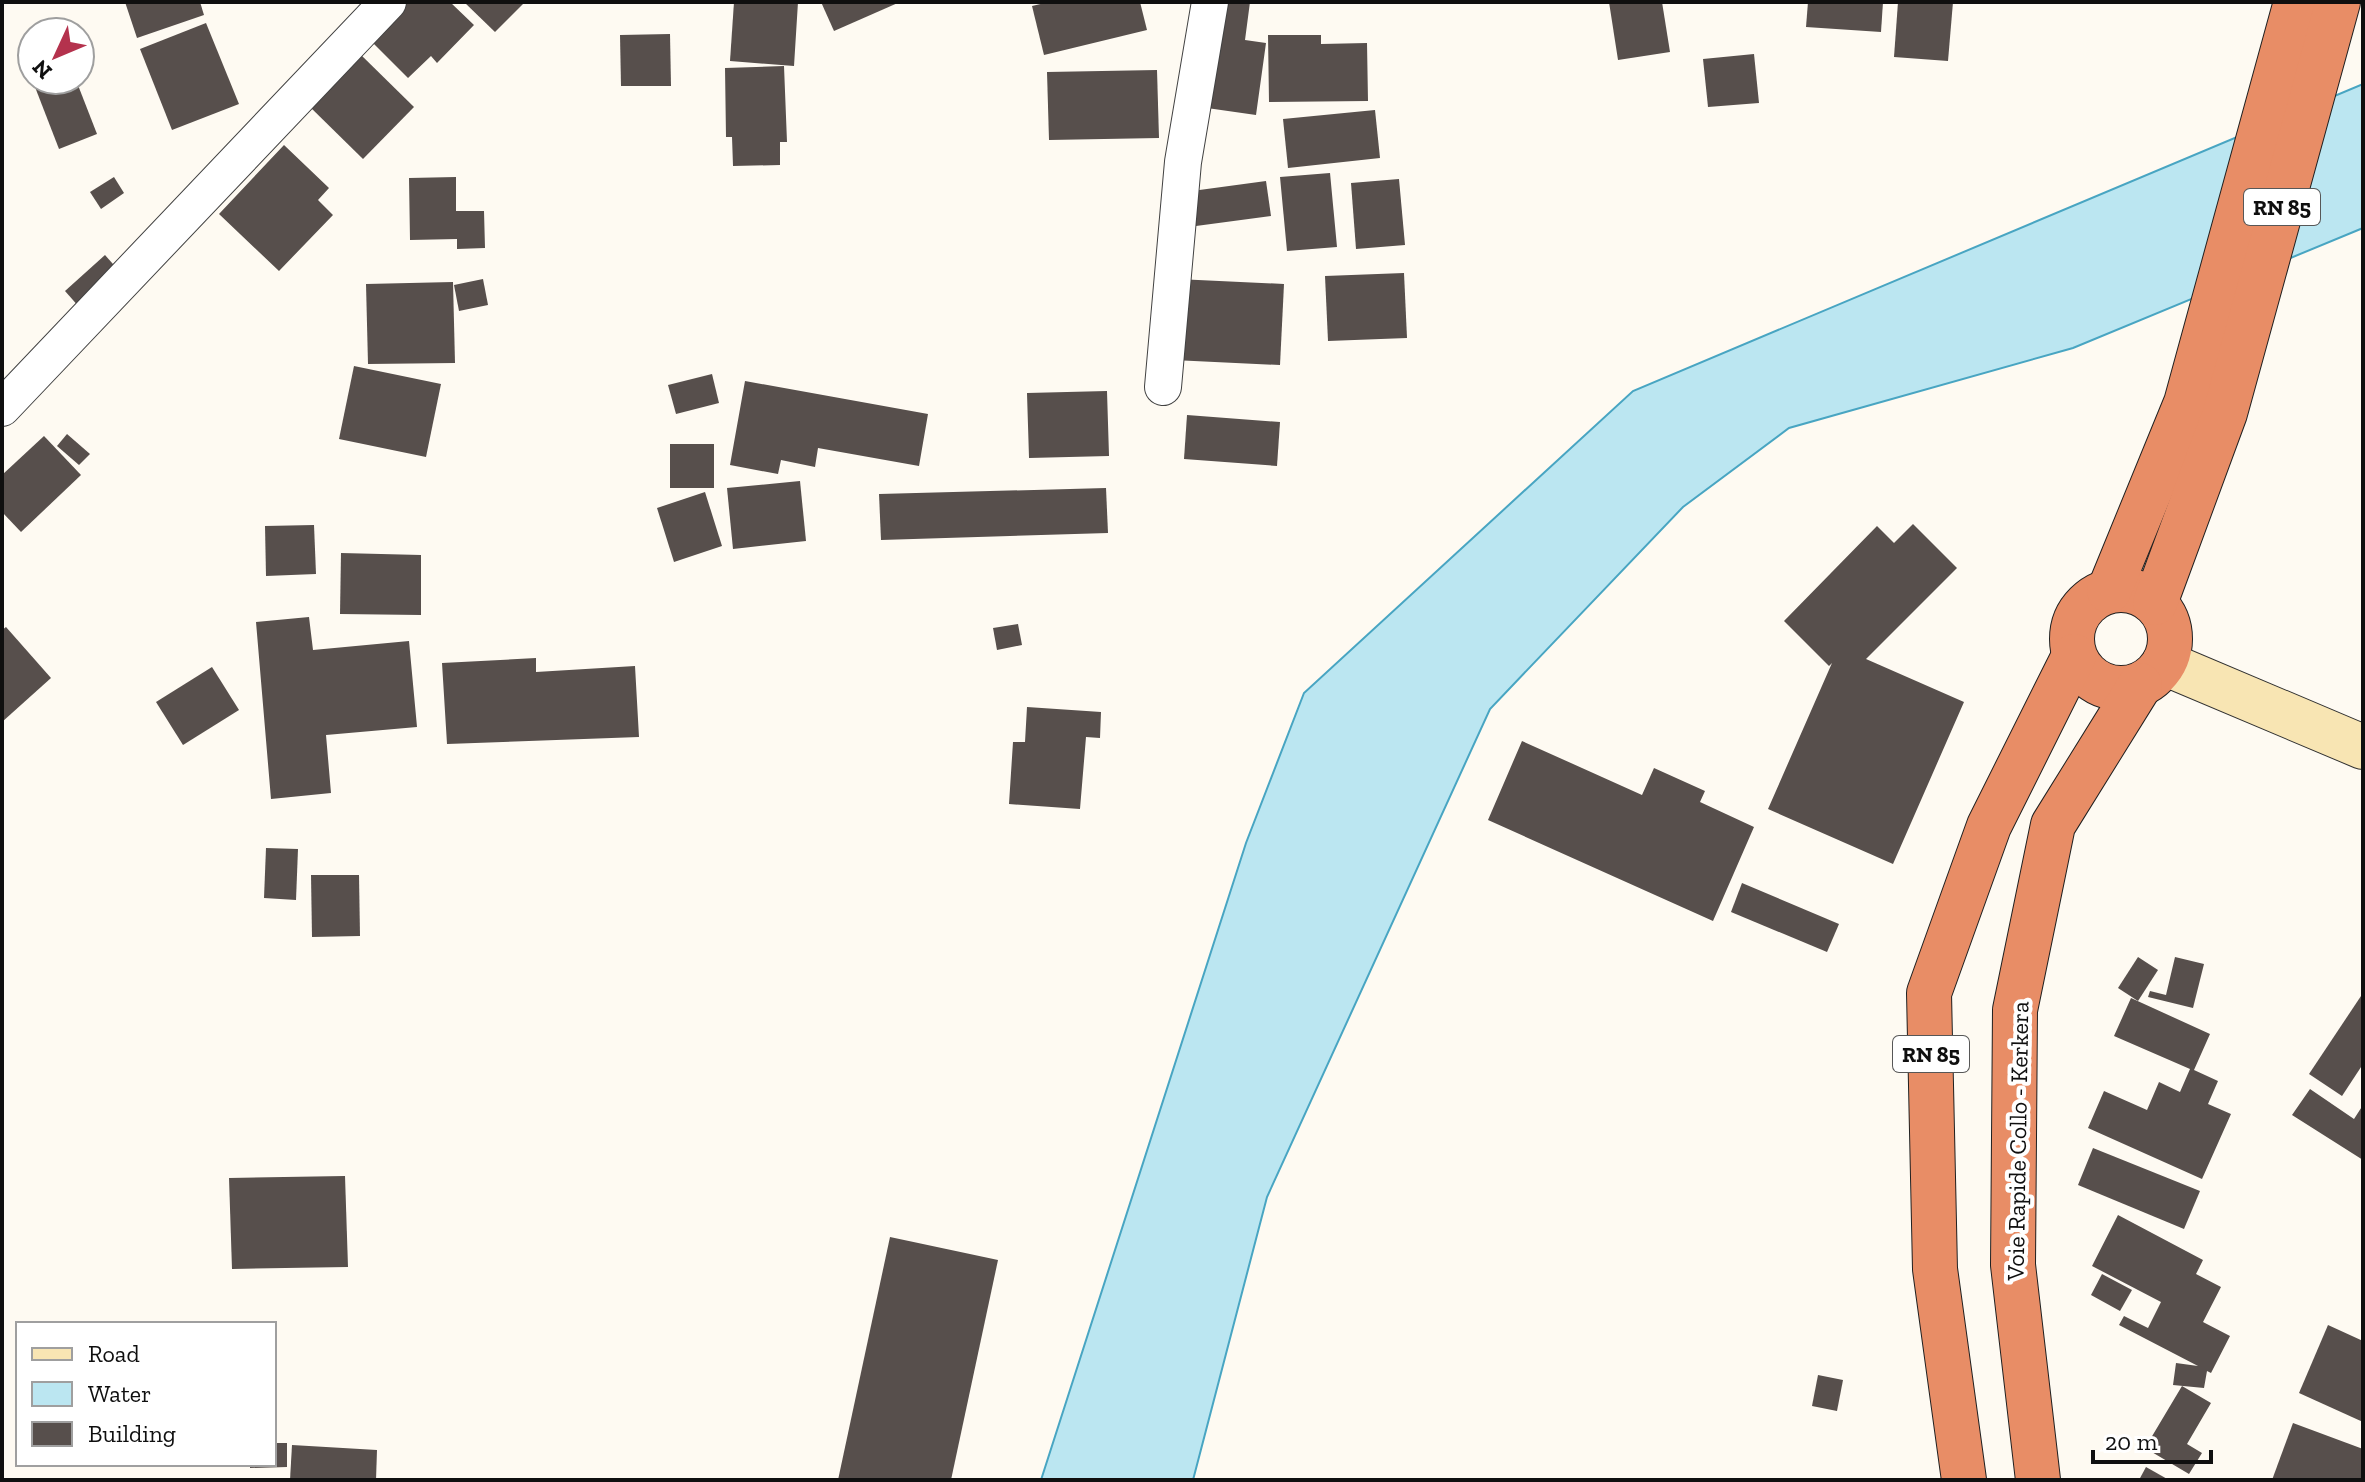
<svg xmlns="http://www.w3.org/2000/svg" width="2365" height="1482" font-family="'Zilla Slab',serif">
<rect width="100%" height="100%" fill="#fefaf2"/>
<!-- water -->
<polygon fill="#bbe6f1" stroke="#48a5c2" stroke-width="2" points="2363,84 2363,228 2073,348 1789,428 1683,507 1490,709 1267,1197 1193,1480 1041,1480 1246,843 1304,693 1633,391"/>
<!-- building -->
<g fill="#574f4c">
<polygon points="125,2 200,2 204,15 137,38"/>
<polygon points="395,2 450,2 474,25 437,63 431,56 408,78 364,34"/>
<polygon points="464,2 525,2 495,32"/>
<polygon points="734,2 798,2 794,66 730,61"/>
<polygon points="821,2 900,2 834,31"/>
<polygon points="1049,2 1140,2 1147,30 1044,55 1032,6"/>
<polygon points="1207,2 1250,2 1245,40 1266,43 1256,115 1193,106"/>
<polygon points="1609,2 1662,2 1670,52 1618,60"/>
<polygon points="1808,2 1883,2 1881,32 1806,27"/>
<polygon points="1898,2 1953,2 1948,61 1894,57"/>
<polygon points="206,23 239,104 172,130 140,49"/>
<polygon points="670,34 671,86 621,86 620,35"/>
<polygon points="1268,35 1321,35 1321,44 1367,43 1368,101 1269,102"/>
<polygon points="358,52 414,107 363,159 307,104"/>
<polygon points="1754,54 1759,103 1708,107 1703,59"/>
<polygon points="784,66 787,142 780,142 780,165 733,166 732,137 726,137 725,68"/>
<polygon points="1157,70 1159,138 1049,140 1047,72"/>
<polygon points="52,80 76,80 97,134 59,149 35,87"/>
<polygon points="1375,110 1380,158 1288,168 1283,119"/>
<polygon points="284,145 329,188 318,200 333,215 279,271 219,214"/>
<polygon points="1330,173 1337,247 1287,251 1280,177"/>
<polygon points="114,177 124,193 101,209 90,192"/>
<polygon points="456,177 456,211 484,211 485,248 457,249 457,239 410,240 409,178"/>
<polygon points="1399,179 1405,245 1356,249 1351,183"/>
<polygon points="1266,181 1271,216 1196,226 1192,191"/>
<polygon points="105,255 135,289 95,325 65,291"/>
<polygon points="1404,273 1407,338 1328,341 1325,276"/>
<polygon points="483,279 488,305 459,311 454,285"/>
<polygon points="1177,279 1284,284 1280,365 1173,360"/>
<polygon points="453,282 455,363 368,364 366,284"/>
<polygon points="354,366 441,384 426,457 339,439"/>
<polygon points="712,374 719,403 676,414 668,385"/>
<polygon points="745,381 928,414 919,466 818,448 815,467 781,460 778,474 730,465"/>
<polygon points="1107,391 1109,456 1029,458 1027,393"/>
<polygon points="1187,415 1280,422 1277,466 1184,459"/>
<polygon points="67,434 90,454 79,465 57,446"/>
<polygon points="44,436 81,475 21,532 2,512 2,475"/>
<rect x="670" y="444" width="44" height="44"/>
<polygon points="800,481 806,541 733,549 727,488"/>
<polygon points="1106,488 1108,533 881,540 879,494"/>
<polygon points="705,492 722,546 674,562 657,508"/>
<polygon points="1913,524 1957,568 1866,659 1964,702 1893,864 1768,809 1832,663 1829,666 1784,621 1877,526 1894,543"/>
<polygon points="314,525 316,574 266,576 265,526"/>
<polygon points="341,553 421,555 421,615 340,614"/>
<polygon points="309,617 313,650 409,641 417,727 326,735 331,793 271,799 256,622"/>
<polygon points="1018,624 1022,645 997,650 993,628"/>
<polygon points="6,627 51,678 2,722 2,630"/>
<polygon points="536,658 536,672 635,666 639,737 447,744 442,663"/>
<polygon points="212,667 239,710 183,745 156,702"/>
<polygon points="1027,707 1101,712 1100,738 1086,737 1080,809 1009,804 1013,742 1025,742"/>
<polygon points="1522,741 1642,795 1654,768 1705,791 1700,802 1754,827 1713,921 1488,820"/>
<polygon points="266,848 298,849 296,900 264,898"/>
<polygon points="311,875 359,875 360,936 312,937"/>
<polygon points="1742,883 1839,924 1827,952 1731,912"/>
<polygon points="2138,957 2158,970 2138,1001 2118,988"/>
<polygon points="2175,957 2204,964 2193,1008 2148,997 2150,991 2166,995"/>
<polygon points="2363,993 2363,1064 2342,1096 2309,1074"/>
<polygon points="2131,998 2210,1034 2194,1070 2218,1081 2208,1104 2231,1114 2202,1179 2088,1128 2104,1091 2147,1110 2159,1082 2180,1092 2190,1069 2114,1036"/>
<polygon points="2310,1089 2354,1119 2363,1105 2363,1160 2292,1115"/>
<polygon points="2093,1148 2200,1191 2184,1229 2078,1185"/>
<polygon points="345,1176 348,1267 232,1269 229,1178"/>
<polygon points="2118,1215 2203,1260 2196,1274 2221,1287 2203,1322 2230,1336 2211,1373 2207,1371 2204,1388 2173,1385 2176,1363 2198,1366 2119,1325 2124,1316 2148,1328 2161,1302 2092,1266"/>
<polygon points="890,1237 998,1260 951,1480 838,1480"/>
<polygon points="2102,1274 2132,1290 2120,1311 2091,1295"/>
<polygon points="2328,1325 2363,1341 2363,1422 2299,1393"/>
<polygon points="1818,1375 1843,1380 1837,1411 1812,1406"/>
<polygon points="2182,1386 2211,1403 2187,1444 2202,1453 2189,1474 2145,1448"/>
<polygon points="2293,1423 2363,1449 2363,1480 2272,1480"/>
<polygon points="274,1443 287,1443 287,1467 250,1468 250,1464 274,1464"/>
<polygon points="292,1445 377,1450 376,1480 290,1480"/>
<polygon points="2146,1467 2169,1480 2139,1480"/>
</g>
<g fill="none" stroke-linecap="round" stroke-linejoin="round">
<!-- street casing -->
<g stroke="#424242" stroke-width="38">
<g id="street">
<polyline points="1163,387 1183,162 1210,2"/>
<polyline points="2,408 388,2"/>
</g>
</g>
<!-- secondary casing -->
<g stroke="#313131" stroke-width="46">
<polyline id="secondary" points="2164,663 2363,747"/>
</g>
<!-- highway casing -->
<g stroke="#202020" stroke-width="46">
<g id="highway">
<circle cx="2121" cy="639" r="49"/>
<polyline points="2109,591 2186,403 2296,2"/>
<polyline points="2155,603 2225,413 2338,2"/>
<polyline points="1964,1480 1935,1269 1929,993 1989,826 2074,656"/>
<polyline points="2038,1480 2013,1265 2015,1010 2053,825 2140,685"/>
</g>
</g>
<!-- street -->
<use href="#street" stroke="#fff" stroke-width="36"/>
<!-- secondary -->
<use href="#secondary" stroke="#f8e5b3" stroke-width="44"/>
<!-- highway -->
<use href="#highway" stroke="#e88d66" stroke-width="44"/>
</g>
<g text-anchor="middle" stroke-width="8" stroke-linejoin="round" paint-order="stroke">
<!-- shield labels -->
<g fill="#fff" stroke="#575757" stroke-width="2">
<rect x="2244" y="189" width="76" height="36" rx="6"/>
<rect x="1893" y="1036" width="76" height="36" rx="6"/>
</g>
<g font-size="22" font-weight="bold" fill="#0f0f0f">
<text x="2282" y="215">RN 85</text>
<text x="1931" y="1062">RN 85</text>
</g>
<!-- street labels -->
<g font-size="24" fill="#0f0f0f" stroke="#fff">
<text transform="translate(2018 1141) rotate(-89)" y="8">Voie Rapide Collo - Kerkera</text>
</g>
</g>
<!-- border -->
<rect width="2365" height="1482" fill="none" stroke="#0f0f0f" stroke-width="8"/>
<!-- legend -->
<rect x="16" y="1322" width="260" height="144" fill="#ffffff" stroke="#9f9f9f" stroke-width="2"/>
<rect x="32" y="1348" width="40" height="12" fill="#f8e5b3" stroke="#9f9f9f" stroke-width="2"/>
<text x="88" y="1362" font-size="24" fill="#0f0f0f">Road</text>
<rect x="32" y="1382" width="40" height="24" fill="#bbe6f1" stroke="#9f9f9f" stroke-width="2"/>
<text x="88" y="1402" font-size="24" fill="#0f0f0f">Water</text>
<rect x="32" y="1422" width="40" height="24" fill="#574f4c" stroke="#9f9f9f" stroke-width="2"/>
<text x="88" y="1442" font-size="24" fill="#0f0f0f">Building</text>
<!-- north arrow -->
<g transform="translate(56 56) rotate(226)"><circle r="38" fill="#ffffff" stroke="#9f9f9f" stroke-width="2"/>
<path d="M0-6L14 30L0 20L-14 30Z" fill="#b4324d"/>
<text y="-12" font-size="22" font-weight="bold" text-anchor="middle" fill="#0f0f0f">N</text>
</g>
<!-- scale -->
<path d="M2093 1450v12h118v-12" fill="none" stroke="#0f0f0f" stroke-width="4"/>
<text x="2105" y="1450" font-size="24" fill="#0f0f0f" stroke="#ffffff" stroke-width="6" paint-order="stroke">20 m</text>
</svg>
